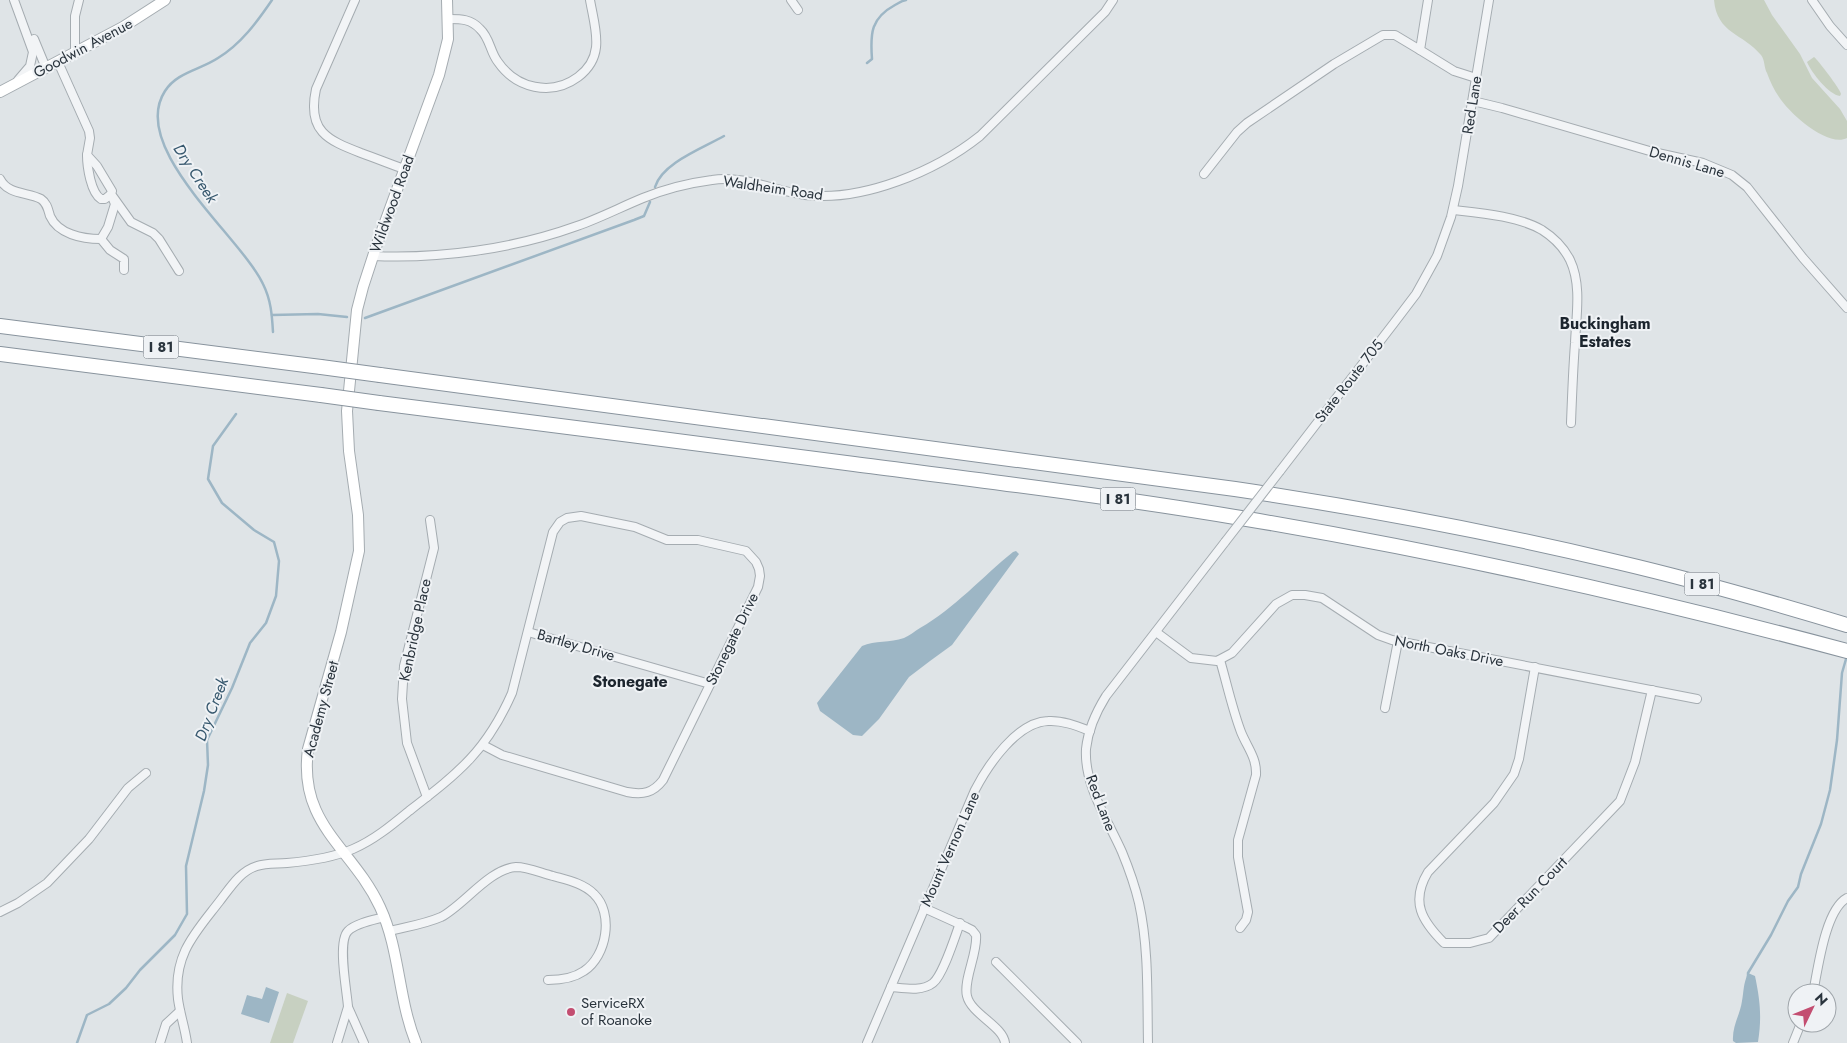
<svg xmlns="http://www.w3.org/2000/svg" width="1847" height="1043" font-family="Jost,sans-serif">
<rect width="100%" height="100%" fill="#dfe4e7"/>
<!-- green -->
<g fill="#c7d0c1">
<path d="M1714 0H1764L1772 15 1800 54 1812 78 1840 109 1847 121V138C1828 148 1789 113 1779 97 1774 90 1770 81 1767 73 1764 68 1765 60 1761 55 1743 33 1717 34 1714 0Z"/>
<path d="M1814 57C1818 60 1840 89 1841 94L1840 96C1829 95 1811 72 1807 62Z"/>
<polygon points="287,993 308,1001 293,1043 270,1043"/>
</g>
<!-- water -->
<g fill="#9db6c5">
<path d="M1016 551 1019 554 952 645 930 661 909 677 879 719 862 736 853 735 820 711 817 703 862 646C875 640 890 643 904 638 909 636 915 631 920 628 955 608 982 577 1013 552Z"/>
<path d="M1748 973 1755 976C1760 1000 1762 1017 1758 1042L1736 1043 1733 1041C1732 1026 1740 1015 1742 1001 1744 990 1743 985 1748 973Z"/>
<polygon points="266,987 279,992 269,1023 241,1014 247,995 262,999"/>
</g>
<g fill="none" stroke-linecap="round" stroke-linejoin="round">
<!-- stream -->
<g stroke="#9db6c5" stroke-width="2.5">
<path d="M272 0C257 22 241 44 218 58 200 70 177 72 165 91 128 148 241 237 263 284 271 300 272 315 273 332"/>
<path d="M867 63 872 59C870 33 871 18 895 5 899 3 901 1 906 0"/>
<path d="M655 187C662 163 703 148 724 136"/>
<polyline points="272,315 318,314 347,317"/>
<polyline points="365,318 634,220 644,216 650,202"/>
<polyline points="1748,977 1748,973 1771,935 1788,901 1798,887 1801,874 1821,824 1830,790 1837,740 1842,673 1846,659"/>
<polyline points="77,1043 87,1015 109,1004 126,988 140,970 175,935 187,914 186,866 204,791 208,765 207,740 232,688 250,643 266,623 276,596 279,561 274,542 254,530 222,503 208,479 213,446 236,414"/>
</g>
<!-- street casing -->
<g stroke="#a5acb1" stroke-width="10">
<g id="street">
<polyline points="14,0 33,52 30,66 18,80"/>
<path d="M355 0 316 89C307 131 327 140 361 153 375 158 390 164 404 169"/>
<polyline points="791,0 798,10"/>
<polyline points="1428,0 1420,50 1454,71 1476,78"/>
<polyline points="1812,0 1830,26 1847,45"/>
<path d="M449 19C461 19 471 19 480 29 490 38 490 52 498 62 516 88 551 97 578 77 606 56 595 29 590 0"/>
<polyline points="34,39 46,68"/>
<polyline points="75,53 75,16 79,0"/>
<polyline points="58,62 89,131 90,138 87,155 97,166 112,191 111,194 131,222 153,233 159,239 179,271"/>
<polyline points="1473,101 1502,108 1653,152 1703,163 1732,175 1747,187 1803,258 1847,308"/>
<path d="M87 155C87 167 91 193 101 199H105L111 194 115 204 108 227 101 239"/>
<polyline points="1204,174 1237,132 1247,123 1334,64 1383,35 1395,35 1420,50"/>
<path d="M0 179C8 195 28 192 41 199 47 203 48 209 50 216 58 234 82 239 101 239L110 250 124 259V270"/>
<path d="M1453 210C1480 213 1518 216 1542 230 1553 237 1564 248 1570 260 1582 285 1576 317 1575 343 1573 370 1572 396 1571 423"/>
<path d="M373 256C440 259 513 249 577 226 600 218 621 207 643 198 665 189 689 183 712 180 744 175 774 191 805 195 863 202 936 171 980 136L1105 12 1113 0"/>
<polyline points="1280,471 1394,323 1416,294 1437,256 1451,217 1458,186 1489,0"/>
<polyline points="528,632 710,684"/>
<polyline points="1156,632 1191,658 1217,661 1232,653 1276,604 1292,595 1305,595 1322,598 1378,635 1392,640 1697,699"/>
<path d="M1220 660C1227 684 1232 708 1241 732 1247 747 1257 758 1256 775L1238 840V857L1248 912 1246 920 1240 928"/>
<path d="M1535 667 1519 759 1514 774 1494 803 1428 872C1410 902 1422 921 1444 943H1470L1489 938 1620 801 1635 762 1652 690"/>
<polyline points="1385,708 1398,641"/>
<polyline points="427,797 407,743 402,699 404,666 434,548 430,520"/>
<path d="M924 908 966 927 972 930 976 935C978 953 963 980 967 996 971 1014 1003 1026 1005 1043"/>
<polyline points="0,912 18,903 47,883 89,839 128,788 146,773"/>
<path d="M390 931C406 927 425 924 441 917 464 905 489 869 516 867 528 867 541 873 553 876 567 880 583 883 594 894 614 913 607 956 584 971 574 978 560 980 548 980"/>
<polyline points="996,962 1077,1043"/>
<path d="M891 987C903 988 922 992 933 983 943 975 955 937 960 923"/>
<path d="M1813 993C1818 969 1825 910 1847 898"/>
<path d="M348 1007C347 991 337 942 348 931 356 923 374 920 385 917"/>
<polyline points="160,1043 166,1024 180,1011"/>
<path d="M187 1043C185 1028 180 1014 178 999 173 955 195 933 219 902 230 888 240 871 257 866 266 863 277 864 287 863 310 861 332 858 353 849 374 840 392 825 409 811 458 773 486 752 512 693L553 532 560 522 567 518 581 516 635 527 667 540H698L746 551 756 562 759 569 760 576 758 587 663 780C653 793 643 795 627 792L502 755 483 745"/>
<polyline points="337,1043 348,1007 364,1043"/>
<path d="M867 1043 975 790C988 765 1017 722 1048 721 1062 720 1077 726 1090 731"/>
<path d="M1148 1043C1147 996 1149 949 1139 903 1135 886 1129 869 1122 852 1108 820 1084 786 1086 749 1088 730 1096 712 1106 696L1225 542"/>
<polyline points="1793,1043 1801,1023"/>
</g>
</g>
<!-- secondary casing -->
<g stroke="#a5acb1" stroke-width="12">
<g id="secondary">
<polyline points="0,92 123,27 165,0"/>
<path d="M416 1043C398 999 400 950 380 907 352 847 298 825 308 749L341 632 359 551 358 515 349 451 347 411 357 310 363 287 377 244 439 75 448 39 447 0"/>
</g>
</g>
<!-- highway casing -->
<g stroke="#88939d" stroke-width="16">
<g id="highway">
<polyline points="0,326 321,367"/>
<polyline points="0,354 321,395"/>
<path d="M380 375 1235 489C1363 508 1491 532 1617 562 1694 580 1771 602 1847 625"/>
<path d="M379 403C537 423 696 443 854 464 985 481 1117 497 1247 519 1449 553 1649 598 1847 651"/>
</g>
</g>
<!-- street -->
<use href="#street" stroke="#f2f4f6" stroke-width="8"/>
<!-- secondary -->
<use href="#secondary" stroke="#fff" stroke-width="10"/>
<!-- highway -->
<use href="#highway" stroke="#fff" stroke-width="14"/>
<!-- street-bridge casing -->
<g stroke="#a5acb1" stroke-width="10" stroke-linecap="butt">
<polyline id="street-bridge" points="1225,542 1280,471"/>
</g>
<!-- highway-bridge casing -->
<g stroke="#88939d" stroke-width="16" stroke-linecap="butt">
<g id="highway-bridge">
<polyline points="321,367 380,375"/>
<polyline points="321,395 379,403"/>
</g>
</g>
<!-- street-bridge -->
<use href="#street-bridge" stroke="#f2f4f6" stroke-width="8"/>
<!-- highway-bridge -->
<use href="#highway-bridge" stroke="#fff" stroke-width="14"/>
</g>
<!-- markers -->
<circle fill="#c34e71" stroke="#eff2f5" stroke-width="2" cx="571" cy="1012" r="5"/>
<g text-anchor="middle" stroke-width="4" stroke-linejoin="round" paint-order="stroke">
<!-- shield labels -->
<g fill="#eff2f5" stroke="#656d74" stroke-width="1">
<rect x="143.5" y="335.5" width="35" height="23" rx="4"/>
<rect x="1100.5" y="487.5" width="35" height="23" rx="4"/>
<rect x="1684.5" y="572.5" width="35" height="23" rx="4"/>
</g>
<g font-size="14" font-weight="bold" fill="#2a343d">
<text x="161" y="352">I 81</text>
<text x="1118" y="504">I 81</text>
<text x="1702" y="589">I 81</text>
</g>
<!-- street labels -->
<g font-size="15" fill="#2a343d" stroke="#eff2f5">
<text transform="translate(83 48) rotate(-28)" y="5">Goodwin Avenue</text>
<text transform="translate(1472 105) rotate(-81)" y="5">Red Lane</text>
<text transform="translate(1687 162) rotate(16)" y="5">Dennis Lane</text>
<text transform="translate(773 188) rotate(8)" y="5">Waldheim Road</text>
<text transform="translate(392 204) rotate(-70)" y="5">Wildwood Road</text>
<text transform="translate(1349 381) rotate(-52)" y="5">State Route 705</text>
<text transform="translate(415 630) rotate(-78)" y="5">Kenbridge Place</text>
<text transform="translate(732 639) rotate(-64)" y="5">Stonegate Drive</text>
<text transform="translate(576 645) rotate(16)" y="5">Bartley Drive</text>
<text transform="translate(1449 651) rotate(11)" y="5">North Oaks Drive</text>
<text transform="translate(321 709) rotate(-75)" y="5">Academy Street</text>
<text transform="translate(1101 803) rotate(69)" y="5">Red Lane</text>
<text transform="translate(950 849) rotate(-66)" y="5">Mount Vernon Lane</text>
<text transform="translate(1530 895) rotate(-46)" y="5">Deer Run Court</text>
</g>
<!-- poi labels -->
<g font-size="15" fill="#2a343d" stroke="#eff2f5" text-anchor="start">
<text x="581" y="1008">ServiceRX<tspan x="581" dy="17">of Roanoke</tspan></text>
</g>
<!-- water labels -->
<g font-size="16" font-style="italic" fill="#37586e" stroke="#eff2f5">
<text transform="translate(196 173) rotate(57)" y="6">Dry Creek</text>
<text transform="translate(211 709) rotate(-69)" y="6">Dry Creek</text>
</g>
<!-- neighbourhood labels -->
<g font-size="16" font-weight="bold" fill="#1c252e" stroke="#eff2f5">
<text x="1605" y="329">Buckingham<tspan x="1605" dy="18">Estates</tspan></text>
<text x="630" y="687">Stonegate</text>
</g>
</g>
<!-- north arrow -->
<g transform="translate(1812 1008) rotate(47)"><circle r="24" fill="#eff2f5" stroke="#a0a6ab"/>
<path d="M0-4L9 19L0 12L-9 19Z" fill="#c34e71"/>
<text y="-8" font-size="14" font-weight="bold" text-anchor="middle" fill="#2a343d">N</text>
</g>
</svg>
